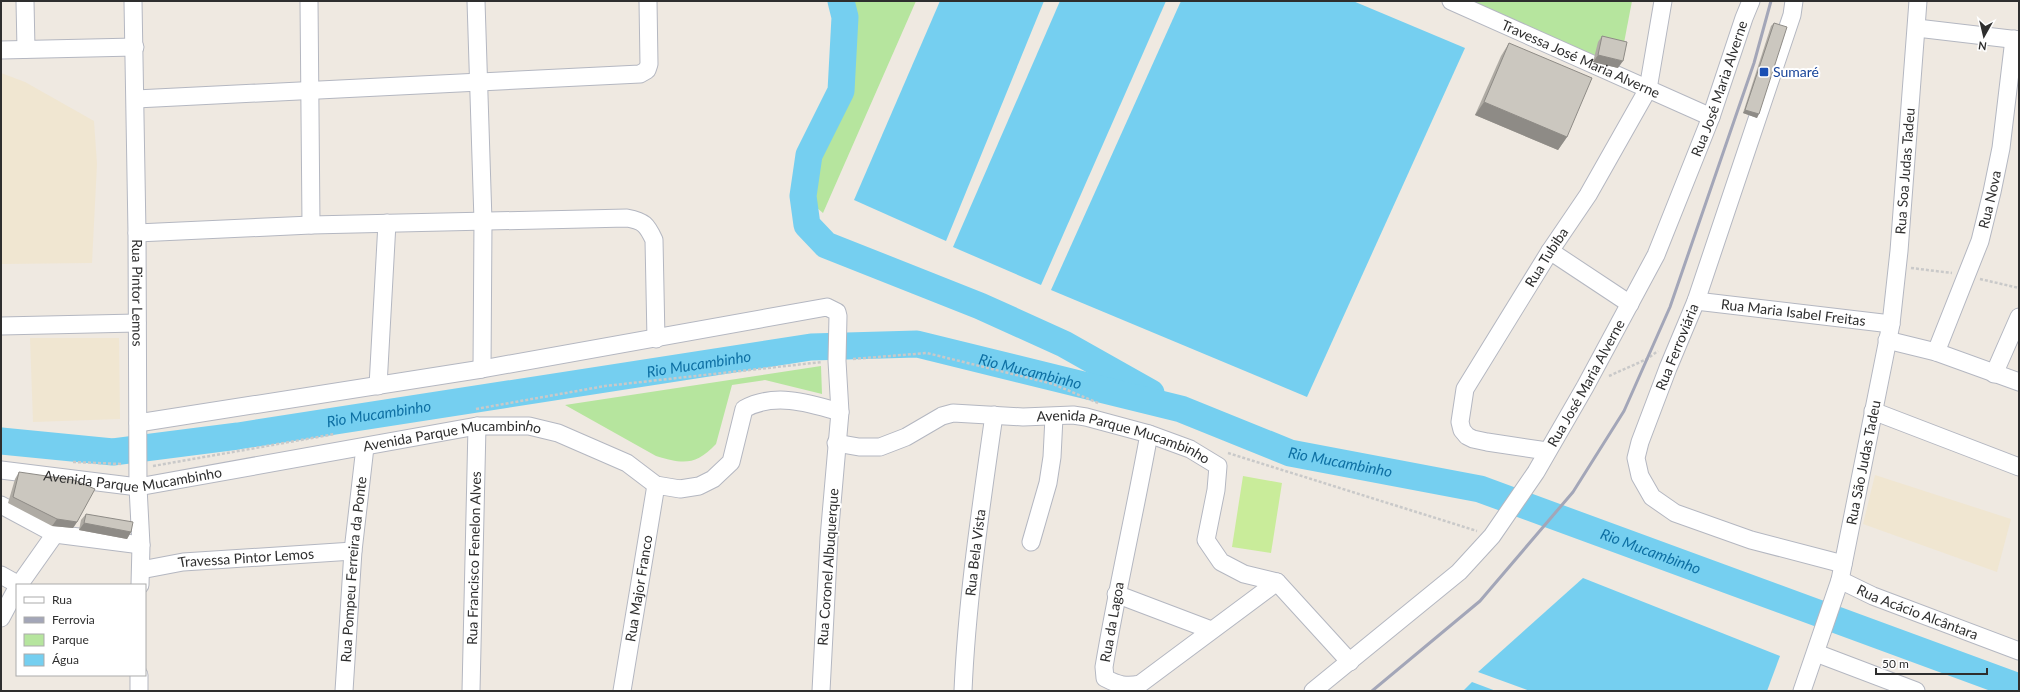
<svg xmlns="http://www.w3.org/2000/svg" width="2020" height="692" font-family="Lato,sans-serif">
<rect width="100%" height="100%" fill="#efe9e1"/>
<!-- education -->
<g fill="#f0e6d1">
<polygon points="1,73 25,82 94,121 97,164 92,263 1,264"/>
<polygon points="30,338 119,338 120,419 33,422"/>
<polygon points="1875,475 2011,519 1997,572 1863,524"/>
</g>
<!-- green -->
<g fill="#b6e59e">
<polygon points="841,1 916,1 823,213 803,196 809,155 841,91 845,17"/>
<polygon points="1455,1 1632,1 1623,48 1593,62"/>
<path d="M821 366 822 394 765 380 732 385 716 444C695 466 683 464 656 456L565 405Z"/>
</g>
<!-- pitch -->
<polygon fill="#c9ec9a" points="1243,476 1282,483 1271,553 1232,547"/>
<!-- water -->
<g fill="#75cff0">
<polygon points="940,1 1044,1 946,241 854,200"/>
<polygon points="1060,1 1166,1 1041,285 953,247"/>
<polygon points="1181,1 1353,1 1465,48 1307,397 1051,290"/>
<polygon points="1583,578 1780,656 1767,691 1530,691 1478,672"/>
<polygon points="1472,682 1496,691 1463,691"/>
</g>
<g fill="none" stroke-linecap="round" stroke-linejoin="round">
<!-- river -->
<g stroke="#75cff0" stroke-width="27">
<polyline points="841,1 845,17 841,91 809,155 803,196 807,225 826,245 980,306 1064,344 1151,393"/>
<path id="s1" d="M1 441 113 452 238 436 811 347 917 344 1181 409 1290 453 1480 489 2019 687"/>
</g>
<!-- street casing -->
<g stroke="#b4b7c1" stroke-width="19">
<g id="street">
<polyline points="25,1 26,49"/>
<path id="s2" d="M133 1 137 233 138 487 141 545 140 585"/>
<polyline points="309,1 311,225"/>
<polyline points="476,1 483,221 482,369"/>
<path id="s3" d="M1451 1 1711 117"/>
<polyline points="1794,1 1792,15 1696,301 1668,368 1640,442 1636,458 1640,476 1652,497 1675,513 1751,540 1843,564"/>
<polyline points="1917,28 2019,40"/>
<polyline points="1,50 135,47"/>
<polyline points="136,99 640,74 647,70 649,64 648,1"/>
<path d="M137 233 311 225 627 218C644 221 647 225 654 240L656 339"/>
<polyline points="1550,251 1630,304"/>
<path id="s4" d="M1696 301 1891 324"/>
<polyline points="1,326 137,323"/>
<polyline points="1887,340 1936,352 2019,382"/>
<path id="s5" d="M1936 352 1980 241 1992 192 2001 148 2014 39"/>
<polyline points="1994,374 2019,317"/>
<polyline points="378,386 387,223"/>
<polyline points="1873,411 2019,467"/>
<polyline points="138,423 482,369 827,307 837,312 838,316 837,361 840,412 829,538 821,691"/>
<path d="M1149 434C1135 512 1117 589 1104 667L1105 678C1118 685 1126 687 1140 684L1277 582"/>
<path id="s6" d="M836 443 859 447H880L906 437 942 416 953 413 1023 417 1073 415 1086 417 1149 434 1190 449 1218 466 1216 490 1206 540 1221 562 1244 574 1277 582 1350 662"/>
<path id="s7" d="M1547 451 1487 442 1473 439 1467 436 1462 430 1460 422 1465 389 1550 251 1588 195 1648 89 1663 1"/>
<path id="s8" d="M1 470 138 487 477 426H529L558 433 627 463 656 485 680 489 699 486 713 479 731 462 744 409C774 392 809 403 840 412"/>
<polyline points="1,505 55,534 141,545"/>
<polyline points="1031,542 1048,483 1052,457 1054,417"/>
<path id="s9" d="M141 570 183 562 353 551"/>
<polyline points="1,575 19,585"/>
<path id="s10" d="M1840 580 1873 596 2019 651"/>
<polyline points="19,585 55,534"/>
<polyline points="1116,594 1211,630"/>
<polyline points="1,618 17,588"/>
<polyline points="1816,653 1916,691"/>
<polyline points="139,691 139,675"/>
<path id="s11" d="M344 691 353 551 365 447"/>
<path id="s12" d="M471 691 477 426"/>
<path id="s13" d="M622 691 656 485"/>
<path id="s14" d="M963 691C967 598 981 507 994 415"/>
<path id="s15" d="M1313 691 1459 572 1492 536 1536 472 1585 387 1656 255 1711 117 1744 18 1751 1"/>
<path id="s16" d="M1802 691 1840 580 1891 324 1899 251 1918 1"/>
</g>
</g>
<!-- path -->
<g stroke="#c9c9c9" stroke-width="2.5" stroke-dasharray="3 2" stroke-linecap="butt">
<polyline points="1911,268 1952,273"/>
<polyline points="1980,279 2019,288"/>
<polyline points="853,359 927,353 1053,384 1098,403"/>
<polyline points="1609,376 1647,359 1658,351"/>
<polyline points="476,409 605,386 822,362"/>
<polyline points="1228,453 1477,531"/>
<polyline points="73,462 122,464"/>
<polyline points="153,466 335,434"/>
</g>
<!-- street -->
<use href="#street" stroke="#fff" stroke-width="17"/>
<!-- rail -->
<polyline stroke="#a3a6b8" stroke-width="3" points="1372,691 1480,601 1573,492 1624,411 1670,307 1754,63 1771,1"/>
</g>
<!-- wall -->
<g fill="#afaba4">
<polygon points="1774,23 1757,118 1743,113 1771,26"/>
<polygon points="1602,36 1618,68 1593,62 1598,42"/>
<polygon points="1509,43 1567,137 1558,150 1475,115 1501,56"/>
<polygon points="19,472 77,522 73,528 52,526 8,503 15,479"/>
<polygon points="86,514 131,532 127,539 79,530 81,520"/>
</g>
<!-- shaded-wall -->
<g fill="#8e8b86">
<polygon points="1598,55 1623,61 1618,68 1593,62"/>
<polygon points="1484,102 1567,137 1558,150 1475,115"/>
<polygon points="1745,110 1759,114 1757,118 1743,113"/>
<polygon points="57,519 77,522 73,528 52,526"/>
<polygon points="84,523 131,532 127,539 79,530"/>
</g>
<!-- building -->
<g fill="#cbc7bf" stroke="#8e8b86">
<polygon points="1774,23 1787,27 1759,114 1745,110"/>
<polygon points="1602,36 1627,42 1623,61 1598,55"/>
<polygon points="1509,43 1592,78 1567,137 1484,102"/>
<polygon points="19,472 74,480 95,489 77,522 57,519 13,497"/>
<polygon points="86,514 133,522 131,532 84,523"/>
</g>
<!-- markers -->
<rect fill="#1a4fb4" stroke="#fff" stroke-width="1.5" x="1759" y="67" width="10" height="10" rx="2"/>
<g text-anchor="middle" stroke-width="4" stroke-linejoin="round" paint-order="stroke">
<!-- street labels -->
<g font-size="14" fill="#2e2e2e" stroke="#fff">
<text dy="5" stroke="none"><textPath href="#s3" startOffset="142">Travessa José Maria Alverne</textPath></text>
<text dy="5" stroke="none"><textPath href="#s15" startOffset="741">Rua José Maria Alverne</textPath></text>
<text dy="5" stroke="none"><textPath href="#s16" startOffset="532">Rua Soa Judas Tadeu</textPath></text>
<text dy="5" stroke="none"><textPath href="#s5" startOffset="162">Rua Nova</textPath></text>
<text dy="5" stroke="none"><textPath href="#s7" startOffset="286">Rua Tubiba</textPath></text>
<text dy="5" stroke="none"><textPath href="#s2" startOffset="292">Rua Pintor Lemos</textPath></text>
<text dy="5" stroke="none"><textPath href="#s4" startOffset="98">Rua Maria Isabel Freitas</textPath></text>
<text transform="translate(1677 347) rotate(-68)" y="5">Rua Ferroviária</text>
<text dy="5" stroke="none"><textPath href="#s15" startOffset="417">Rua José Maria Alverne</textPath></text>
<text dy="5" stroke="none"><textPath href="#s8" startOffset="457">Avenida Parque Mucambinho</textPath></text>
<text dy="5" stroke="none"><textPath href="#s6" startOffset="299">Avenida Parque Mucambinho</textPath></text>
<text dy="5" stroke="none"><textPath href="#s16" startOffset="237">Rua São Judas Tadeu</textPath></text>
<text dy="5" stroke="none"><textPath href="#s8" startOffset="133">Avenida Parque Mucambinho</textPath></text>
<text dy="5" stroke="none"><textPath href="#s14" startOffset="139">Rua Bela Vista</textPath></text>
<text dy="5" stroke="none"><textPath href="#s12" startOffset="133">Rua Francisco Fenelon Alves</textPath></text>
<text dy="5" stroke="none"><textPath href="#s9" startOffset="106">Travessa Pintor Lemos</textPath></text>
<text transform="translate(828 567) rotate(-86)" y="5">Rua Coronel Albuquerque</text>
<text dy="5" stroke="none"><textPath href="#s11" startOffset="122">Rua Pompeu Ferreira da Ponte</textPath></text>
<text dy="5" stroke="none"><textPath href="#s13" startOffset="104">Rua Major Franco</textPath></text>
<text dy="5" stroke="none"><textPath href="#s10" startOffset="84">Rua Acácio Alcântara</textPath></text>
<text transform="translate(1112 622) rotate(-80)" y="5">Rua da Lagoa</text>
</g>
<!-- transit labels -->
<g font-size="14" fill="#164399" stroke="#fff" text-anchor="start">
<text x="1773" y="77">Sumaré</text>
</g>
<!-- water labels -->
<g font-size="15" font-style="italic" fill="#0d6fa3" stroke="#fff">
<text dy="5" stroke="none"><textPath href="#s1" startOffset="705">Rio Mucambinho</textPath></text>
<text dy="5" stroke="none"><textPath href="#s1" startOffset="1041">Rio Mucambinho</textPath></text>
<text dy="5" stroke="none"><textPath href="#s1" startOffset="381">Rio Mucambinho</textPath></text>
<text dy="5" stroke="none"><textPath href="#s1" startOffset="1365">Rio Mucambinho</textPath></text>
<text dy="5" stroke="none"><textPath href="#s1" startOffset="1689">Rio Mucambinho</textPath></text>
</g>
</g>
<!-- border -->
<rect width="2020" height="692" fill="none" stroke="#2e2e2e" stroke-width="4"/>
<!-- legend -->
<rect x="16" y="584" width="130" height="92" fill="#ffffff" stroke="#ababab"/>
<rect x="24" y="597" width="20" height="6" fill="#ffffff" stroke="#ababab"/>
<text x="52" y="604" font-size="12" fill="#2e2e2e">Rua</text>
<rect x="24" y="617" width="20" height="6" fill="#a3a6b8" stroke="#ababab"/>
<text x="52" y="624" font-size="12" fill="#2e2e2e">Ferrovia</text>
<rect x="24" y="634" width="20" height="12" fill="#b6e59e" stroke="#ababab"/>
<text x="52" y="644" font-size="12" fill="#2e2e2e">Parque</text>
<rect x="24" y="654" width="20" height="12" fill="#75cff0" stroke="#ababab"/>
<text x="52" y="664" font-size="12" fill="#2e2e2e">Água</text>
<!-- north arrow -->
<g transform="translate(1984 36) rotate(188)" stroke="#ffffff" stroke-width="3" paint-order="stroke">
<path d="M0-3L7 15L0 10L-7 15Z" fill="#2e2e2e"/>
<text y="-6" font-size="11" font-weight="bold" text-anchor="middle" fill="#2e2e2e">N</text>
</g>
<!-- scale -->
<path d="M1876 668v6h111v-6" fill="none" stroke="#2e2e2e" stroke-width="2"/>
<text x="1882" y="668" font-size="12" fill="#2e2e2e" stroke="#ffffff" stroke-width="3" paint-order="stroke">50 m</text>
</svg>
